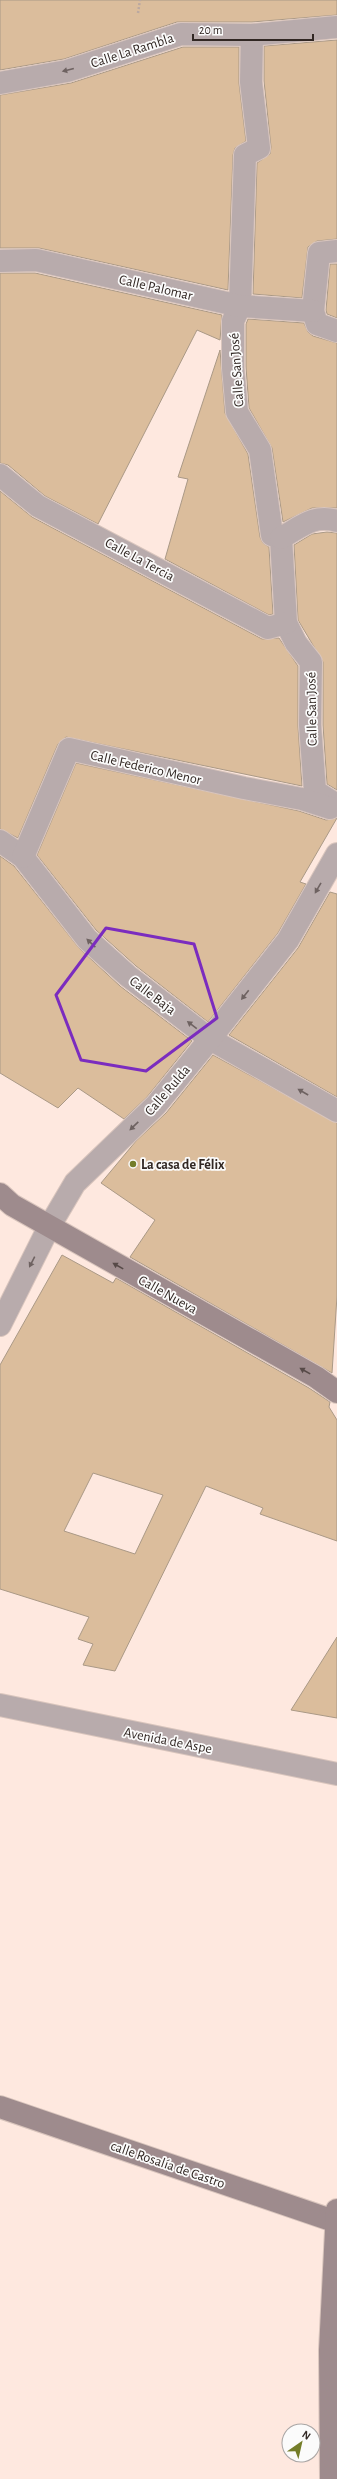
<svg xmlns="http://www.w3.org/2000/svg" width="337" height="2479" font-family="'Alegreya Sans',sans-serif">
<rect width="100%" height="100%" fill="#fee8df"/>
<!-- building -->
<g fill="#dbbd9c" stroke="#aa9986" fill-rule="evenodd">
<polygon points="0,0 337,0 337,15 252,22 177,22 64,59 0,70"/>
<polygon points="337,40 337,239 317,241 308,247 302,298 253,294 257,163 270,154 271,147 264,81 264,46"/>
<polygon points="183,47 239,47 239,83 246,141 235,148 233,155 228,290 39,248 0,248 0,95 71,83"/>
<polygon points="330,264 337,264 337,318 327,314 326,310"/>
<polygon points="0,273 35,273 222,315 220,340 197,330 98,524 45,496 8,465 0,463"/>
<polygon points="248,319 304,323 308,332 313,336 337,343 337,508 312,508 283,522 272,448 249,408 246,367 246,324"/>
<polygon points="220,350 225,413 248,454 260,537 263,543 269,547 273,614 269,615 165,559 188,479 178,477"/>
<polygon points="0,491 32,517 262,639 279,638 298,666 298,726 302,786 66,737 58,744 18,838 0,829"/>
<polygon points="327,532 337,533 337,790 327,784 323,725 323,662 298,620 294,545 312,534"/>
<polygon points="76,763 299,811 326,820 337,818 300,882 306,884 278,933 208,1022 136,966 96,930 37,855"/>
<polygon points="0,856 14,866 79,948 120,986 192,1041 147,1097 124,1119 78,1088 58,1108 0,1073"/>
<polygon points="330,892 337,894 337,1097 229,1035 298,948"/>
<polygon points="213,1055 337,1123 337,1296 332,1373 130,1257 155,1220 101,1183 136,1141 166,1113"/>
<path d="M62 1255 113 1283 116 1278 309 1388 330 1402 329 1407 337 1420V1541L260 1514 263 1508 206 1486 115 1671 83 1665 93 1644 78 1639 89 1617 0 1589V1365ZM93 1473 163 1495 135 1554 64 1531Z"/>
<polygon points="337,1637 337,1718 291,1710"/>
</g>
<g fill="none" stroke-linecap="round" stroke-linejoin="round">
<!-- street casing -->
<g stroke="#d9c5bd" stroke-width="24">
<g id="street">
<polyline points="252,35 251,82 259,148 245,155 240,306 233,321 233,368 237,412 260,450 272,535 281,538 286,623 296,643 311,662 310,725 315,791 337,805"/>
<polyline points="0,83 67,71 181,34 252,35 337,27"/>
<polyline points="337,251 319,253 313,311 317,324 337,331"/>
<polyline points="0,261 36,260 240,306 313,311"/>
<polyline points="0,475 38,506 268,628 286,623"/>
<path d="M281 538C301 527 313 514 337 521"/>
<polyline points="0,841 23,857 87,939 128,976 210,1039 337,1111"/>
<polyline points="23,857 69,749 244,788 302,799 330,808"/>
<polyline points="0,1325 49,1227 75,1183 156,1105 210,1039 288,940 337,854"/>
<polyline points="0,1705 337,1774"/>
</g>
</g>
<!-- secondary casing -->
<g stroke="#d9c5bd" stroke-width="24">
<g id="secondary">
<polyline points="0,1194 12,1205 316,1377 337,1392"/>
<polyline points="0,2107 337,2222"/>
<polyline points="331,2479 330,2350 337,2210"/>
</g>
</g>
<!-- path -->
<polyline stroke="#baa8a1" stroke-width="2.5" stroke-dasharray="2 2" stroke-linecap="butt" points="138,13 140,0"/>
<!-- street -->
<use href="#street" stroke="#b8abac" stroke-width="22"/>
<!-- secondary -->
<use href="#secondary" stroke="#9e8b8d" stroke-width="22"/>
</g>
<!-- one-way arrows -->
<defs><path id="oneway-solid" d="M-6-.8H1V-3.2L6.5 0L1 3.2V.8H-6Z"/></defs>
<g fill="#6e6261">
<use href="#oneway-solid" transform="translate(68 70) rotate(166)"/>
<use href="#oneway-solid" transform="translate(318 888) rotate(120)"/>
<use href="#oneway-solid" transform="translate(91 943) rotate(-137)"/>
<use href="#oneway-solid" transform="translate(245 995) rotate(128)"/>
<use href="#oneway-solid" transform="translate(192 1025) rotate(-143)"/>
<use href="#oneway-solid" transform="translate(303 1092) rotate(-150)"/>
<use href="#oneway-solid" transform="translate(134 1126) rotate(136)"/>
<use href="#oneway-solid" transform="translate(32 1262) rotate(117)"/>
</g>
<g fill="#574a48">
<use href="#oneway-solid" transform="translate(118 1266) rotate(-151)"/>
<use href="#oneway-solid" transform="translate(305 1371) rotate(-151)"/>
</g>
<!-- marked area -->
<path fill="none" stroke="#7b2cbf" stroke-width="3" stroke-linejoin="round" d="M106 928 194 944 217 1018 146 1071 81 1060 56 995Z"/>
<!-- markers -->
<circle fill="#747d29" stroke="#fbfbfb" stroke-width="1.5" cx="133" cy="1164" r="4"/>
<g text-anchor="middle" stroke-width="3.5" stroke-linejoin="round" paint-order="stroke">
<!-- street labels -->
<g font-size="14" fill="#312723" stroke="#fbfbfb">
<text transform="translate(132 50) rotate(-18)" y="5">Calle La Rambla</text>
<text transform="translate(156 287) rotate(13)" y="5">Calle Palomar</text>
<text transform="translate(236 370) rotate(-94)" y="5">Calle San José</text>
<text transform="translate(140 559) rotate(28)" y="5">Calle La Tercia</text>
<text transform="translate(311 709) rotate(-91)" y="5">Calle San José</text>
<text transform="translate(146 767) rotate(13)" y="5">Calle Federico Menor</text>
<text transform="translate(153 995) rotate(37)" y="5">Calle Baja</text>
<text transform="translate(167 1090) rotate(-49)" y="5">Calle Rulda</text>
<text transform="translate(168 1294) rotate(29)" y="5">Calle Nueva</text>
<text transform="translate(168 1740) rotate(11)" y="5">Avenida de Aspe</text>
<text transform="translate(168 2164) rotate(19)" y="5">calle Rosalía de Castro</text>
</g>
<!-- poi labels -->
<g font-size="14" font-weight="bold" fill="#312723" stroke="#fbfbfb" text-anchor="start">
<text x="141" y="1169">La casa de Félix</text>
</g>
</g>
<!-- north arrow -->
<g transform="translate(301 2443) rotate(34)"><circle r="19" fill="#fbfbfb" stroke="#aaa6a5"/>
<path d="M0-3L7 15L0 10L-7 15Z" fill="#747d29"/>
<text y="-6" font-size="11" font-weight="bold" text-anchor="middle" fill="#312723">N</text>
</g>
<!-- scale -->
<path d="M193 34v6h120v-6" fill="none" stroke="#312723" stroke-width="2"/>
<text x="199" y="34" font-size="12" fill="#312723" stroke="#fbfbfb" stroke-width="3" paint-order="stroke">20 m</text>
</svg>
